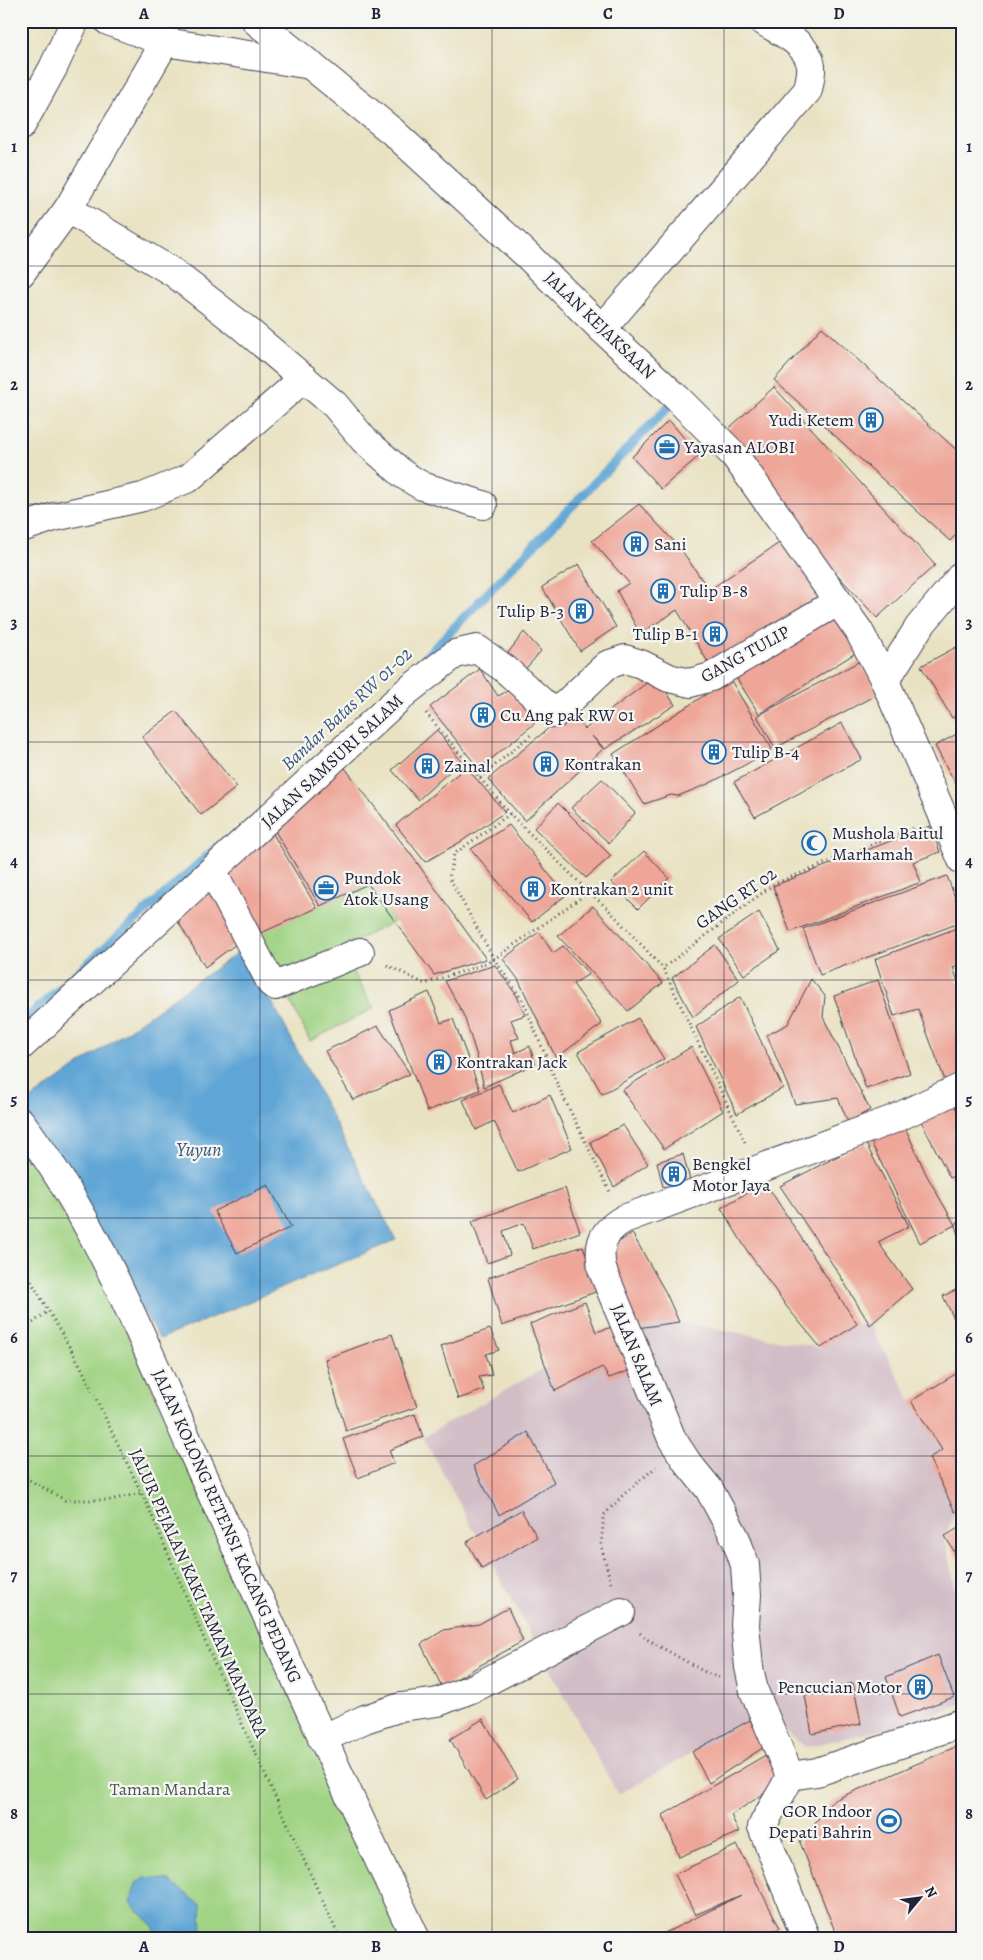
<svg xmlns="http://www.w3.org/2000/svg" width="983" height="1960" font-family="Alegreya,serif">
<rect width="100%" height="100%" fill="#f6f6f2"/>
<filter id="ink" filterUnits="userSpaceOnUse"><feTurbulence type="fractalNoise" baseFrequency=".02" numOctaves="2"/><feDisplacementMap in="SourceGraphic" scale="10" xChannelSelector="R" yChannelSelector="G"/><feConvolveMatrix kernelMatrix="1 2 1 2 8 2 1 2 1" color-interpolation-filters="sRGB"/></filter>
<filter id="wash" filterUnits="userSpaceOnUse"><feTurbulence type="fractalNoise" baseFrequency=".0096" numOctaves="4" result="noise"/><feDisplacementMap in="SourceGraphic" scale="20" xChannelSelector="R" yChannelSelector="G"/><feGaussianBlur stdDeviation="1.12" result="paint"/><feColorMatrix in="noise" values="0 0 0 0 0 0 0 0 0 0 0 0 0 0 0 0 0 1.4 0 .05"/><feComposite in="paint" operator="in"/></filter>
<g filter="url(#wash)">
<rect width="100%" height="100%" fill="#e9e2c2"/>
<!-- industrial -->
<polygon fill="#d2bdc6" points="679,1322 821,1348 857,1324 870,1325 911,1401 942,1450 929,1458 955,1512 945,1536 962,1623 962,1703 923,1721 805,1747 763,1712 618,1795 423,1437 546,1367 637,1328"/>
<!-- green -->
<g fill="#a0d383" stroke="#617a5f">
<polygon points="368,884 395,921 278,980 254,935"/>
<polygon points="345,958 374,1008 310,1041 285,990"/>
<polygon points="21,1146 30,1158 105,1284 401,1939 21,1939"/>
</g>
<!-- water -->
<g fill="#5fa5d5" stroke="#406488">
<polygon points="244,948 396,1240 160,1339 21,1113 21,1106"/>
<polygon points="147,1877 168,1880 201,1905 202,1936 212,1939 155,1939 154,1926 130,1903 136,1883"/>
</g>
<g fill="none" stroke-linecap="round" stroke-linejoin="round">
<!-- stream -->
<g stroke="#5fa5d5" stroke-width="9">
<polyline points="406,677 676,399"/>
<polyline points="21,1023 216,848"/>
</g>
</g>
<g id="blocks">
<!-- building -->
<g fill="#eea698">
<polygon points="822,327 962,455 962,528 950,541 774,380"/>
<polygon points="774,387 935,565 877,618 715,441"/>
<polygon points="669,420 699,456 661,489 632,457"/>
<polygon points="639,504 680,548 709,590 788,537 829,602 715,674 677,610 640,634 617,591 629,583 592,541"/>
<polygon points="579,564 616,627 580,651 542,587"/>
<polygon points="832,612 857,652 759,714 734,674"/>
<polygon points="524,632 541,651 522,673 508,653"/>
<polygon points="962,644 962,713 952,718 921,666"/>
<polygon points="860,661 878,694 775,748 757,716"/>
<polygon points="480,669 498,696 513,688 535,723 479,769 430,707"/>
<polygon points="656,676 675,705 605,749 592,736 603,749 525,821 488,779 569,711 585,729"/>
<polygon points="730,679 772,749 743,766 710,783 678,796 671,795 644,804 613,754"/>
<polygon points="176,711 237,787 201,815 142,737"/>
<polygon points="842,723 862,759 755,817 734,782"/>
<polygon points="437,730 461,761 418,800 392,770"/>
<polygon points="962,731 962,795 935,746"/>
<polygon points="339,760 415,860 486,959 434,975 368,884 320,906 269,821"/>
<polygon points="466,767 505,812 462,841 425,862 396,825"/>
<polygon points="602,779 635,813 609,843 571,808"/>
<polygon points="558,803 611,856 586,878 534,828"/>
<polygon points="267,824 317,908 252,937 213,871"/>
<polygon points="509,825 566,895 532,922 471,849"/>
<polygon points="930,826 940,852 913,862 921,882 790,932 773,886"/>
<polygon points="644,851 669,878 638,909 611,882"/>
<polygon points="947,876 962,917 962,922 820,975 803,929"/>
<polygon points="210,882 240,941 205,967 173,913"/>
<polygon points="593,906 663,983 628,1011 558,936"/>
<polygon points="759,912 780,950 744,975 719,939"/>
<polygon points="962,926 962,964 953,967 958,982 962,980 962,1074 946,1083 918,1009 894,1016 875,959"/>
<polygon points="539,932 553,953 563,946 589,974 573,984 602,1024 556,1058 518,979 503,959"/>
<polygon points="715,945 739,980 693,1017 672,978"/>
<polygon points="495,965 517,996 525,1015 511,1020 519,1038 511,1040 515,1053 530,1046 535,1064 484,1087 476,1053 464,1016 445,981"/>
<polygon points="811,979 825,996 823,1017 870,1110 848,1122 838,1098 795,1104 767,1035 788,1024"/>
<polygon points="878,980 910,1073 866,1089 834,996"/>
<polygon points="429,992 441,1023 453,1019 480,1090 427,1111 389,1010"/>
<polygon points="740,997 783,1088 737,1114 696,1027"/>
<polygon points="638,1018 664,1059 602,1094 578,1052"/>
<polygon points="378,1026 410,1074 353,1100 325,1051"/>
<polygon points="691,1047 723,1111 664,1149 622,1090"/>
<polygon points="499,1084 513,1113 550,1095 572,1148 518,1172 494,1121 476,1130 463,1100"/>
<polygon points="962,1100 962,1116 955,1104"/>
<polygon points="953,1103 962,1120 962,1173 950,1178 920,1119"/>
<polygon points="623,1125 648,1164 614,1187 590,1142"/>
<polygon points="904,1125 926,1174 955,1225 920,1243 870,1140"/>
<polygon points="865,1142 909,1226 878,1242 912,1289 870,1325 839,1274 780,1186"/>
<polygon points="683,1154 690,1180 663,1187 657,1162"/>
<polygon points="765,1182 857,1324 821,1348 787,1307 748,1252 721,1208"/>
<polygon points="268,1185 291,1227 237,1253 214,1211"/>
<polygon points="565,1188 580,1232 533,1249 524,1223 503,1231 510,1255 487,1263 472,1221"/>
<polygon points="962,1219 962,1245 961,1245 955,1225"/>
<polygon points="632,1233 666,1293 679,1322 637,1328 609,1249"/>
<polygon points="583,1246 598,1291 502,1326 488,1278"/>
<polygon points="962,1287 962,1335 943,1296"/>
<polygon points="585,1302 596,1332 612,1327 631,1370 609,1378 602,1367 555,1391 530,1324"/>
<polygon points="490,1329 499,1350 486,1354 492,1375 479,1377 484,1390 458,1399 441,1346"/>
<polygon points="392,1334 417,1407 346,1431 325,1359"/>
<polygon points="962,1370 962,1508 955,1512 929,1458 942,1450 911,1401"/>
<polygon points="415,1414 423,1437 389,1450 394,1463 358,1478 343,1439"/>
<polygon points="528,1432 554,1482 499,1515 473,1466"/>
<polygon points="521,1510 537,1537 482,1569 467,1542"/>
<polygon points="962,1526 962,1565 945,1536"/>
<polygon points="508,1608 523,1641 442,1687 421,1644 444,1630 479,1624"/>
<polygon points="938,1655 954,1697 900,1717 886,1677"/>
<polygon points="853,1683 861,1724 812,1734 805,1695"/>
<polygon points="483,1719 518,1779 486,1800 450,1739"/>
<polygon points="750,1720 764,1747 709,1783 692,1752"/>
<polygon points="962,1744 962,1939 838,1939 800,1842 832,1801"/>
<polygon points="769,1753 785,1780 731,1815 739,1832 679,1857 663,1815"/>
<polygon points="737,1845 780,1928 754,1939 653,1939 741,1895 695,1915 675,1874"/>
</g>
</g>
</g>
<g filter="url(#ink)">
<use href="#blocks" fill-opacity="0" stroke="#403f4f" stroke-width="1"/>
<g fill="none" stroke-linecap="round" stroke-linejoin="round">
<!-- street casing -->
<g stroke="#403f4f" stroke-width="30">
<g id="street">
<polyline points="108,21 165,42 311,65"/>
<polyline points="256,21 393,132 527,255 602,329 677,398 735,456 859,631 885,681"/>
<polyline points="21,126 53,68 75,21"/>
<polyline points="68,209 174,273 243,327 335,405 364,440 404,475 422,486 483,505"/>
<polyline points="21,273 68,209 165,42"/>
<path d="M602 329 808 90C809 83 812 73 811 66 808 43 780 32 763 21"/>
<polyline points="21,528 54,517 143,497 189,478 304,378"/>
<polyline points="962,575 919,627 885,681 962,860"/>
<polyline points="213,872 271,983 275,986 360,952"/>
<polyline points="21,1046 406,692 455,654 477,649 505,669 555,714 607,665 625,659 641,664 669,678 690,683 711,677 837,602"/>
<path d="M21 1122C98 1223 144 1343 195 1457 268 1618 340 1779 416 1939"/>
<polyline points="322,1739 365,1719 401,1707 438,1702 476,1687 621,1612"/>
<polyline points="790,1776 817,1772 962,1723"/>
<path d="M806 1939 762 1827C770 1809 782 1795 790 1776L754 1691 749 1667 745 1625 747 1595 745 1565 736 1539 709 1489 687 1462 672 1439 602 1269C598 1245 601 1232 624 1219L894 1119 962 1087"/>
</g>
</g>
<!-- path -->
<g stroke="#403f4f" stroke-width="3" stroke-dasharray="1 4" stroke-linecap="butt">
<polyline points="426,713 510,814 589,892 608,909 663,968"/>
<polyline points="480,778 533,733"/>
<polyline points="510,814 454,854 449,877 494,959 589,892"/>
<path d="M387 965 425 984C448 975 472 970 494 959L523 1001 558 1086 610 1192"/>
<polyline points="745,1142 663,968 774,884 916,827"/>
<polyline points="21,1264 80,1365 150,1511 213,1660 340,1939"/>
<polyline points="21,1332 48,1311"/>
<polyline points="21,1468 28,1479 65,1500 110,1500 141,1493"/>
<polyline points="611,1583 601,1545 604,1515 625,1493 656,1467"/>
<polyline points="640,1633 645,1638 703,1671 721,1679"/>
</g>
<!-- street -->
<use href="#street" stroke="#fff" stroke-width="28"/>
</g>
</g>
<!-- grid -->
<path fill="none" stroke="#22223b" stroke-width="1" stroke-opacity="0.55" d="M260 21V1939M492 21V1939M724 21V1939M21 266H962M21 504H962M21 742H962M21 980H962M21 1218H962M21 1456H962M21 1694H962"/>
<!-- icons -->
<defs>
<g id="building-ring" transform="scale(1.25)"><circle r="9.5" fill="#f6f6f2" stroke="#1f6fb2" stroke-width="1.5"/><path d="M-4-6H4V6H1V3H-1V6H-4ZM-2.5-4.3h1.7v1.8h-1.7ZM.8-4.3h1.7v1.8H.8ZM-2.5-1h1.7V.8h-1.7ZM.8-1h1.7V.8H.8Z" fill="#1f6fb2"/></g>
<g id="office-ring" transform="scale(1.25)"><circle r="9.5" fill="#f6f6f2" stroke="#1f6fb2" stroke-width="1.5"/><path d="M-6-3h4V-5.5h4V-3h4V5H-6ZM-1-4.5V-3h2v-1.5ZM-6 0V1H6V0Z" fill="#1f6fb2"/></g>
<g id="mosque-ring" transform="scale(1.25)"><circle r="9.5" fill="#f6f6f2" stroke="#1f6fb2" stroke-width="1.5"/><path d="M3.5-4.9A6 6 0 1 0 3.5 4.9A5 5 0 1 1 3.5-4.9Z" fill="#1f6fb2"/></g>
<g id="stadium-ring" transform="scale(1.25)"><circle r="9.5" fill="#f6f6f2" stroke="#1f6fb2" stroke-width="1.5"/><path d="M0-5a6.5 5 0 1 0 0 10a6.5 5 0 1 0 0-10ZM-3.5-1.8h7v3.6h-7Z" fill="#1f6fb2"/></g>
</defs>
<g fill-rule="evenodd">
<use href="#building-ring" x="871" y="420"/>
<use href="#office-ring" x="667" y="447"/>
<use href="#building-ring" x="636" y="544"/>
<use href="#building-ring" x="663" y="591"/>
<use href="#building-ring" x="581" y="611"/>
<use href="#building-ring" x="715" y="634"/>
<use href="#building-ring" x="483" y="715"/>
<use href="#building-ring" x="714" y="752"/>
<use href="#building-ring" x="546" y="764"/>
<use href="#building-ring" x="427" y="766"/>
<use href="#mosque-ring" x="814" y="843"/>
<use href="#office-ring" x="326" y="888"/>
<use href="#building-ring" x="533" y="889"/>
<use href="#building-ring" x="439" y="1062"/>
<use href="#building-ring" x="674" y="1174"/>
<use href="#building-ring" x="920" y="1687"/>
<use href="#stadium-ring" x="889" y="1821"/>
</g>
<g text-anchor="middle" stroke-width="4.5" stroke-linejoin="round" paint-order="stroke">
<!-- street labels -->
<g font-size="18" fill="#22223b" stroke="#f6f6f2">
<text transform="translate(600 325) rotate(44)" y="6">JALAN KEJAKSAAN</text>
<text transform="translate(745 654) rotate(-29)" y="6">GANG TULIP</text>
<text transform="translate(332 761) rotate(-43)" y="6">JALAN SAMSURI SALAM</text>
<text transform="translate(736 898) rotate(-35)" y="6">GANG RT 02</text>
<text transform="translate(637 1355) rotate(68)" y="6">JALAN SALAM</text>
<text transform="translate(227 1526) rotate(66)" y="6">JALAN KOLONG RETENSI KACANG PEDANG</text>
<text transform="translate(199 1593) rotate(66)" y="6">JALUR PEJALAN KAKI TAMAN MANDARA</text>
</g>
<!-- poi labels -->
<g font-size="18" fill="#22223b" stroke="#f6f6f2" text-anchor="start">
<text x="854" y="426" text-anchor="end">Yudi Ketem</text>
<text x="684" y="453">Yayasan ALOBI</text>
<text x="654" y="550">Sani</text>
<text x="680" y="597">Tulip B-8</text>
<text x="564" y="617" text-anchor="end">Tulip B-3</text>
<text x="698" y="640" text-anchor="end">Tulip B-1</text>
<text x="500" y="721">Cu Ang pak RW 01</text>
<text x="732" y="758">Tulip B-4</text>
<text x="564" y="770">Kontrakan</text>
<text x="444" y="772">Zainal</text>
<text x="832" y="839">Mushola Baitul<tspan x="832" dy="21">Marhamah</tspan></text>
<text x="344" y="884">Pundok<tspan x="344" dy="21">Atok Usang</tspan></text>
<text x="550" y="895">Kontrakan 2 unit</text>
<text x="456" y="1068">Kontrakan Jack</text>
<text x="692" y="1170">Bengkel<tspan x="692" dy="21">Motor Jaya</tspan></text>
<text x="902" y="1693" text-anchor="end">Pencucian Motor</text>
<text x="872" y="1817" text-anchor="end">GOR Indoor<tspan x="872" dy="21">Depati Bahrin</tspan></text>
</g>
<!-- park labels -->
<g font-size="18" fill="#485751" stroke="#f6f6f2">
<text x="170" y="1795">Taman Mandara</text>
</g>
<!-- water labels -->
<g font-size="19" font-style="italic" fill="#3a5679" stroke="#f6f6f2">
<text transform="translate(346 708) rotate(-43)" y="7">Bandar Batas RW 01-02</text>
<text x="199" y="1156">Yuyun</text>
</g>
</g>
<!-- margin -->
<rect width="983" height="1960" fill="none" stroke="#f6f6f2" stroke-width="55"/>
<!-- north arrow -->
<g transform="translate(920 1898) rotate(61)" stroke="#f6f6f2" stroke-width="4" paint-order="stroke">
<path d="M0-4L9 19L0 12L-9 19Z" fill="#22223b"/>
<text y="-8" font-size="14" font-weight="bold" text-anchor="middle" fill="#22223b">N</text>
</g>
<rect x="28" y="28" width="928" height="1904" fill="none" stroke="#22223b" stroke-width="2"/>
<g font-size="16" text-anchor="middle" font-weight="bold" fill="#22223b">
<text x="144" y="19">A</text>
<text x="376" y="19">B</text>
<text x="608" y="19">C</text>
<text x="839" y="19">D</text>
<text x="14" y="152">1</text>
<text x="969" y="152">1</text>
<text x="14" y="390">2</text>
<text x="969" y="390">2</text>
<text x="14" y="628">3</text>
<text x="969" y="628">3</text>
<text x="14" y="867">4</text>
<text x="969" y="867">4</text>
<text x="14" y="1105">5</text>
<text x="969" y="1105">5</text>
<text x="14" y="1343">6</text>
<text x="969" y="1343">6</text>
<text x="14" y="1581">7</text>
<text x="969" y="1581">7</text>
<text x="14" y="1819">8</text>
<text x="969" y="1819">8</text>
<text x="144" y="1952">A</text>
<text x="376" y="1952">B</text>
<text x="608" y="1952">C</text>
<text x="839" y="1952">D</text>
</g>
</svg>
